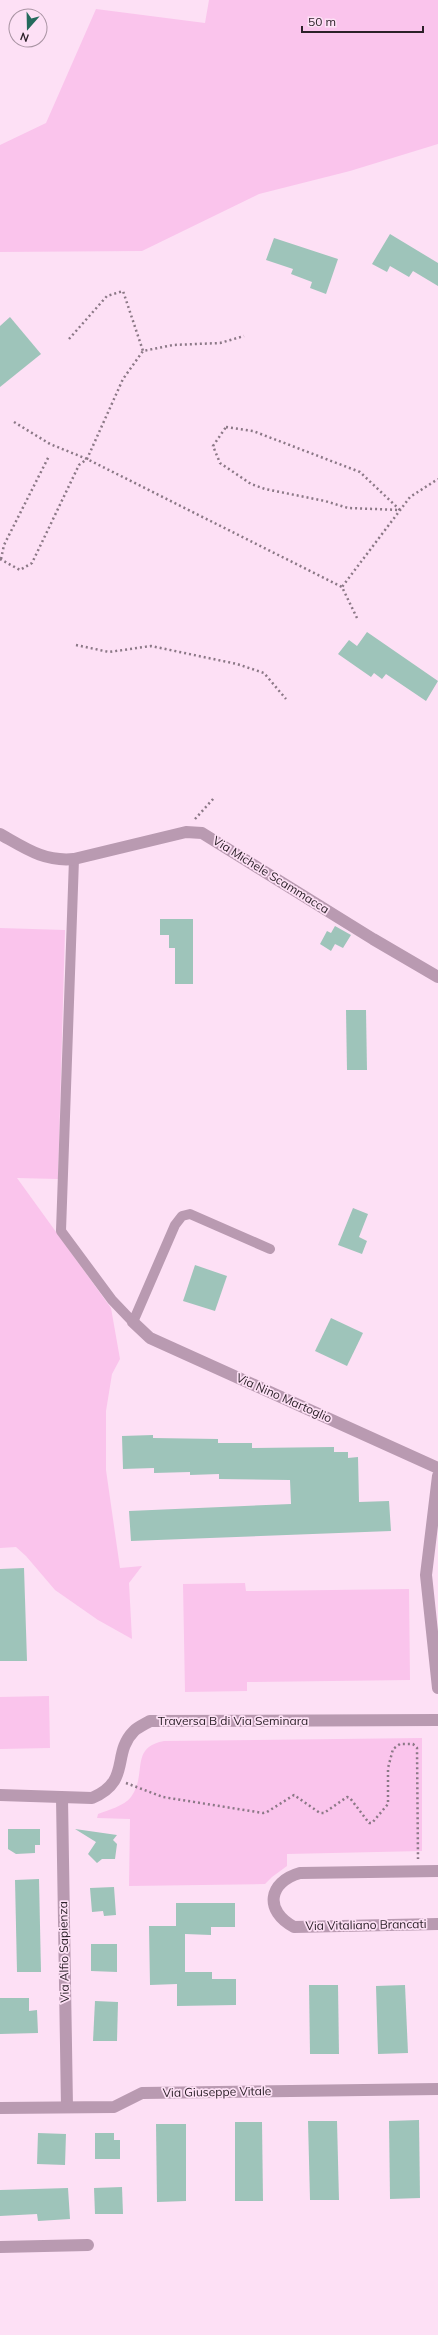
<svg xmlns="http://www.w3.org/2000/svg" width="438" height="2335" font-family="Mulish,sans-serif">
<rect width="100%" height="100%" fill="#fde0f5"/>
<!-- green -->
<g fill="#fac4ec">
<polygon points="209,0 438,0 438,144 350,171 259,194 142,251 0,252 0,145 46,123 96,9 205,23"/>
<polygon points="0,928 65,930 58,1179 17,1178 111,1308 120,1359 112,1374 106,1411 106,1470 120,1568 142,1566 129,1583 132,1639 98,1620 55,1590 26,1556 16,1547 0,1548"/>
<polygon points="245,1583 246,1591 409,1589 410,1680 247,1682 247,1691 185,1692 183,1584"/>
<polygon points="49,1696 50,1748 0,1749 0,1697"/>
<path d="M422 1738V1851L287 1854V1866L272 1877 265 1884 129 1886 130 1819 97 1818 98 1814C108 1810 124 1806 131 1797 148 1773 129 1748 164 1741Z"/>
</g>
<!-- building -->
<g fill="#9ec4ba">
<polygon points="390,234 438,263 438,286 413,271 409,277 390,266 387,272 372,264"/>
<polygon points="274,238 338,259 326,294 310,288 312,282 291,274 293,269 266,260"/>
<polygon points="10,317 41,354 0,387 0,326"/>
<polygon points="367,632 438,681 426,701 386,674 382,679 374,673 371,677 338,654 349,640 357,646"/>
<polygon points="160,919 193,919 193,984 175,984 175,948 169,948 169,935 160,935"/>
<polygon points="335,926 351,935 343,948 335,944 331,951 320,944 327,931 331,933"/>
<polygon points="346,1010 366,1010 367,1070 347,1070"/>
<polygon points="353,1208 368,1214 359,1237 367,1241 362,1254 338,1245"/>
<polygon points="195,1265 227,1276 215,1311 183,1301"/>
<polygon points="331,1318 363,1333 347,1366 315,1351"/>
<polygon points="153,1435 153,1438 218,1439 218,1443 252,1443 252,1448 334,1447 334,1452 348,1452 348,1458 358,1457 359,1502 389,1501 391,1531 131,1541 129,1511 291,1504 290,1480 219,1479 219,1474 190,1475 190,1472 154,1473 154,1468 123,1469 122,1436"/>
<polygon points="24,1568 27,1661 0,1661 0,1569"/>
<polygon points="8,1829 40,1829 40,1845 35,1845 35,1853 16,1854 8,1849"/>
<polygon points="75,1829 117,1835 113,1840 117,1844 115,1859 102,1859 97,1863 88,1854 96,1842"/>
<polygon points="39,1879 41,1972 17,1972 15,1880"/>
<polygon points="114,1887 116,1915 104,1916 103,1911 92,1912 90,1888"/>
<polygon points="176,1903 235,1903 235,1927 211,1927 211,1935 185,1934 185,1972 212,1972 212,1979 236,1979 236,2005 177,2006 177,1984 150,1985 149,1926 176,1926"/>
<polygon points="91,1944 117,1944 117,1972 91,1971"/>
<polygon points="309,1985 338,1985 339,2054 310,2054"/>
<polygon points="405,1985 408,2053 378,2054 376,1986"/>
<polygon points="0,1998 29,1998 29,2011 37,2010 38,2033 0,2034"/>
<polygon points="95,2001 118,2002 117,2041 93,2041"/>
<polygon points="419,2120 420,2198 390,2199 389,2121"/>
<polygon points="308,2121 337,2121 339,2200 310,2200"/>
<polygon points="235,2122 262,2122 263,2201 235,2201"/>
<polygon points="156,2124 186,2124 186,2201 157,2202"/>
<polygon points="38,2133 66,2134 65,2165 37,2164"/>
<polygon points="95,2133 114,2133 114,2140 120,2140 120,2159 95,2159"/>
<polygon points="122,2187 123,2214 95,2214 94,2188"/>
<polygon points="68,2188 70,2219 38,2221 37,2214 0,2216 0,2190"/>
</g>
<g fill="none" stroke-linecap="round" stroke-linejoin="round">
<!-- path -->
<g stroke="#8b7886" stroke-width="2.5" stroke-dasharray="2 3" stroke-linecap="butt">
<polyline points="69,339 107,296 123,291 143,351"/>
<polyline points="14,422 50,444 87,459 342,587"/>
<polygon points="226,427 253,431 360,472 400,510 348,508 325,501 265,489 251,484 220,463 213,446"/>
<polyline points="0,559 20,570 32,563 79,465 87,459 123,379 143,351 173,345 220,343 244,336"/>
<polyline points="1,559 4,545 49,456"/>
<polyline points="357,618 342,587 410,497 438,479"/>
<polyline points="76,645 109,652 151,646 237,664 264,673 286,699"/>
<polyline points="195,819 214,798"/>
<polyline points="126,1783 163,1797 263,1813 267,1812 294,1795 320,1813 324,1813 347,1797 350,1798 369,1823 372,1823 388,1804 388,1768 393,1749 400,1744 413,1744 417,1748 418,1859"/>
</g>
<!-- lane -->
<polyline stroke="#b99ab1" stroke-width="10" points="74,859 61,1231 112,1300 133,1322 175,1225 182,1216 190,1214 270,1249"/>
<!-- street -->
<g stroke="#b99ab1" stroke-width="12">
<path d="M0 834C25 848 44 862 74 859L186 832 202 833 373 939 438 977"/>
<polyline points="133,1322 150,1338 438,1468"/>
<polyline points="438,1476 426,1575 438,1688"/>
<path d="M0 1795 92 1798C132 1781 111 1754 134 1731 138 1727 145 1724 150 1721L438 1720"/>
<polyline points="62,1798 67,2107"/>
<path d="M438 1871 300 1873C268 1882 264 1911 294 1927L438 1924"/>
<polyline points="0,2108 114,2107 142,2093 438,2089"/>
<polyline points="0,2247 88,2245"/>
</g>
</g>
<g text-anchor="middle" stroke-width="3.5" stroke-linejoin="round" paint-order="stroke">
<!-- street labels -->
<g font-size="12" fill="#2c2129" stroke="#fde0f5">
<text transform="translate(271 875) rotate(32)" y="4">Via Michele Scammacca</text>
<text transform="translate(284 1398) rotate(24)" y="4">Via Nino Martoglio</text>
<text x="233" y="1725">Traversa B di Via Seminara</text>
<text transform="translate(366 1925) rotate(-1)" y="4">Via Vitaliano Brancati</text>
<text transform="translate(64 1952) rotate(-91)" y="4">Via Alfio Sapienza</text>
<text transform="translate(217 2092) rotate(-1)" y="4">Via Giuseppe Vitale</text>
</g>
</g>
<!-- north arrow -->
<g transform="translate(28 28) rotate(200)"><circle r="19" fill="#fde0f5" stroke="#a994a3"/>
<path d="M0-3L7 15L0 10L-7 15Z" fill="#256a5d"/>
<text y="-6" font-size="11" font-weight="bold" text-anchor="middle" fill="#2c2129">N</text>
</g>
<!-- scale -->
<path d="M302 26v6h121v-6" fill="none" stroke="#2c2129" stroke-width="2"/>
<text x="308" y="26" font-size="12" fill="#2c2129" stroke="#fde0f5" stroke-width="3" paint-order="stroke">50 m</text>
</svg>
